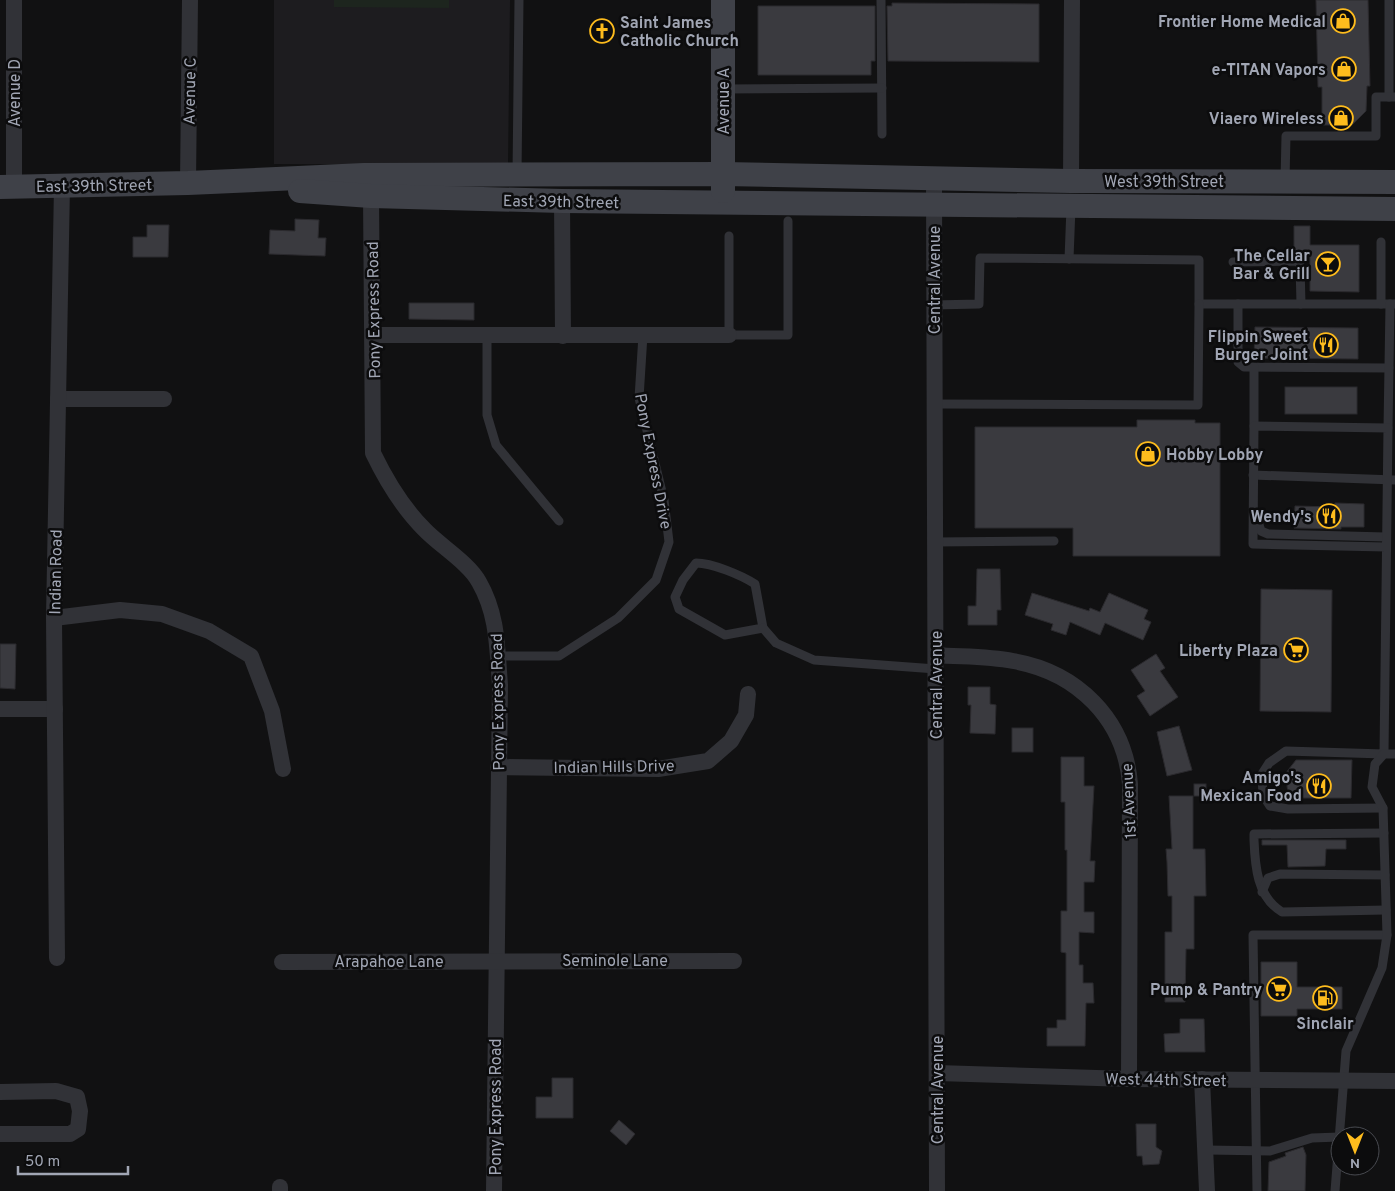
<svg xmlns="http://www.w3.org/2000/svg" width="1395" height="1191" font-family="Overpass,sans-serif">
<rect width="100%" height="100%" fill="#111112"/>
<!-- built -->
<polygon fill="#1d1c1f" points="274,0 510,0 508,165 274,164"/>
<!-- green -->
<polygon fill="#1d251e" points="334,0 449,0 449,8 334,7"/>
<!-- building -->
<g fill="#3a3a3f" stroke="#2b2a2e">
<polygon points="1316,0 1368,0 1370,86 1367,86 1366,111 1352,125 1322,125 1322,87 1318,87"/>
<polygon points="892,3 1039,4 1039,62 888,61 887,6 892,6"/>
<polygon points="758,6 875,6 875,61 871,61 871,75 758,75"/>
<polygon points="295,219 319,220 318,238 326,238 325,256 269,254 270,230 295,231"/>
<polygon points="147,225 169,225 168,257 133,257 133,237 147,237"/>
<polygon points="1294,226 1310,226 1310,245 1359,245 1359,292 1310,291 1310,253 1294,253"/>
<polygon points="409,303 474,303 474,320 409,319"/>
<polygon points="1255,327 1358,328 1358,359 1254,358"/>
<rect x="1285" y="387" width="72" height="27"/>
<polygon points="1137,420 1195,420 1195,423 1220,423 1220,556 1073,556 1073,528 975,528 975,427 1137,427"/>
<polygon points="1335,503 1364,504 1364,527 1341,527 1341,529 1294,528 1295,506 1335,507"/>
<polygon points="977,569 1000,569 1001,610 997,610 997,625 968,625 968,606 976,606"/>
<polygon points="1261,589 1332,590 1331,712 1260,711"/>
<polygon points="1032,593 1089,611 1090,608 1100,612 1109,593 1148,610 1144,619 1151,622 1143,640 1105,623 1100,635 1070,622 1066,635 1051,630 1053,624 1025,615"/>
<polygon points="0,644 16,644 15,689 0,688"/>
<polygon points="1156,654 1165,668 1160,671 1178,697 1150,716 1137,696 1145,691 1131,670"/>
<polygon points="968,687 990,687 990,704 996,705 995,734 970,733 971,705 968,705"/>
<polygon points="1179,726 1192,770 1167,776 1157,732"/>
<rect x="1012" y="728" width="21" height="24"/>
<polygon points="1061,757 1084,757 1084,786 1094,786 1090,861 1095,861 1094,882 1084,882 1084,912 1094,912 1094,933 1079,932 1079,965 1083,965 1083,983 1093,983 1094,1003 1086,1003 1085,1046 1047,1046 1047,1028 1057,1028 1057,1020 1066,1020 1066,953 1061,952 1061,911 1067,911 1067,850 1065,850 1065,802 1061,802"/>
<polygon points="1296,760 1352,760 1351,798 1289,798 1285,774"/>
<rect x="1194" y="784" width="12" height="12"/>
<polygon points="1169,796 1193,796 1193,849 1205,849 1206,896 1194,896 1194,949 1186,949 1185,1002 1165,1002 1165,932 1172,932 1172,896 1168,896 1167,862 1166,849 1172,849"/>
<polygon points="1262,840 1346,840 1346,849 1326,849 1325,866 1288,867 1287,845 1262,845"/>
<polygon points="1261,962 1297,962 1297,987 1342,987 1342,1009 1297,1009 1297,1016 1261,1016"/>
<polygon points="1180,1019 1204,1019 1205,1052 1165,1052 1164,1034 1180,1033"/>
<polygon points="552,1078 573,1078 573,1118 536,1118 536,1097 552,1097"/>
<polygon points="619,1120 635,1134 626,1145 610,1131"/>
<polygon points="1136,1124 1156,1124 1156,1147 1162,1151 1159,1164 1143,1165 1142,1156 1137,1156"/>
<polygon points="1303,1147 1306,1155 1305,1191 1268,1191 1269,1162 1286,1156 1285,1153"/>
</g>
<g fill="none" stroke-linecap="round" stroke-linejoin="round">
<!-- lane -->
<g stroke="#313237" stroke-width="9">
<polyline points="881,0 882,134"/>
<polyline points="1389,0 1389,97"/>
<polyline points="724,89 882,88"/>
<polyline points="517,174 519,0"/>
<polyline points="1285,181 1286,136 1376,136 1376,97 1395,97"/>
<polyline points="729,236 729,335 788,335 788,221"/>
<polyline points="1381,242 1381,304"/>
<polyline points="1069,259 1071,207"/>
<polyline points="1233,262 1297,261 1300,265 1301,304"/>
<polyline points="1238,304 1238,362 1244,367 1389,368"/>
<polyline points="933,305 979,304 980,258 1199,260 1199,304 1395,304"/>
<polyline points="487,335 487,415 496,445 559,521"/>
<polyline points="934,404 1198,405 1199,304"/>
<polyline points="1254,426 1254,367"/>
<polyline points="1388,428 1390,304"/>
<polyline points="1253,475 1395,480"/>
<polyline points="1256,515 1261,531 1268,534 1386,537"/>
<polyline points="934,542 1054,541"/>
<path d="M696 563C712 563 741 575 755 584L763 628 725 635 679 609 675 597 683 580Z"/>
<polyline points="763,628 776,643 814,660 936,669"/>
<polyline points="498,656 559,656 618,618 656,580 669,542 664,500 639,398 643,335"/>
<polyline points="1383,808 1288,809 1270,806 1263,795 1262,774 1269,763 1286,751 1384,754 1388,428 1254,426 1253,544 1386,547"/>
<path d="M1384 833 1254 834V840C1255 866 1257 897 1282 912L1386 910"/>
<polyline points="1262,892 1268,878 1280,874 1385,875"/>
<polyline points="1207,1150 1270,1151 1312,1138 1339,1137"/>
<polyline points="1257,1191 1253,935 1387,935"/>
<polyline points="1335,1191 1346,1051 1382,968 1387,935 1383,808 1372,787 1375,764 1384,754 1395,754"/>
</g>
<!-- street -->
<g stroke="#313237" stroke-width="16">
<polyline points="14,0 14,187"/>
<polyline points="934,179 937,1191"/>
<polyline points="1071,181 1072,0"/>
<polyline points="188,183 190,0"/>
<path d="M371 196 373 453C386 480 403 508 424 529 439 545 469 563 479 582 498 615 497 648 500 685L494 1191"/>
<polyline points="562,201 563,336"/>
<polyline points="374,335 729,335"/>
<polyline points="58,399 164,399"/>
<polyline points="54,618 120,610 162,614 209,631 251,656 272,711 283,769"/>
<path d="M936 655C961 657 987 656 1013 661 1077 672 1125 719 1130 784L1129 1079"/>
<polyline points="0,709 55,709"/>
<polyline points="498,767 658,769 708,761 731,741 746,715 748,694"/>
<polyline points="57,958 54,618 62,186"/>
<polyline points="282,962 734,961"/>
<polyline points="937,1073 1129,1079 1395,1081"/>
<polyline points="1202,1079 1207,1191"/>
<polyline points="0,1092 56,1091 77,1097 80,1111 78,1129 70,1134 0,1134"/>
<polyline points="280,1187 280,1191"/>
</g>
<!-- secondary -->
<g stroke="#3f4148" stroke-width="24">
<polyline points="0,187 188,183 364,175 723,174 1071,181 1395,182"/>
<polyline points="300,191 371,196 562,201 1395,209"/>
<polyline points="723,191 723,0"/>
</g>
</g>
<!-- icons -->
<defs>
<g id="shop-ring" transform="scale(1.25)"><circle r="9.5" fill="#0c0c0d" stroke="#febc1d" stroke-width="1.5"/><path d="M-5-2.5h2.3a2.7 3.5 0 0 1 5.4 0H5L5.5 6h-11ZM-1.5-2.5h3a1.5 2.3 0 0 0-3 0Z" fill="#febc1d"/></g>
<g id="church-ring" transform="scale(1.25)"><circle r="9.5" fill="#0c0c0d" stroke="#febc1d" stroke-width="1.5"/><path d="M-1.2-6h2.4v3.5h3.3v2.4h-3.3V6h-2.4V-.1h-3.3v-2.4h3.3Z" fill="#febc1d"/></g>
<g id="bar-ring" transform="scale(1.25)"><circle r="9.5" fill="#0c0c0d" stroke="#febc1d" stroke-width="1.5"/><path d="M-6-5H6L.8 .8V4.5H3.5V6h-7V4.5H-.8V.8Z" fill="#febc1d"/></g>
<g id="restaurant-ring" transform="scale(1.25)"><circle r="9.5" fill="#0c0c0d" stroke="#febc1d" stroke-width="1.5"/><path d="M-5-6h1v4h1v-4h1v4h1v-4h1v5L-1.5 .5V6h-2V.5L-5-1ZM5-6V6H3V1.5H1.5Q1.5-4 5-6Z" fill="#febc1d"/></g>
<g id="supermarket-ring" transform="scale(1.25)"><circle r="9.5" fill="#0c0c0d" stroke="#febc1d" stroke-width="1.5"/><path d="M-6-5.5h2.5l.6 2H6L4.5 2H-2.5L-4.4-4H-6ZM-1.5 3.2a1.3 1.3 0 1 0 .1 0ZM3 3.2a1.3 1.3 0 1 0 .1 0Z" fill="#febc1d"/></g>
<g id="fuel-ring" transform="scale(1.25)"><circle r="9.5" fill="#0c0c0d" stroke="#febc1d" stroke-width="1.5"/><path d="M-5.5-6h7V0h2V4h1.3V-2.5L3-4.5l.8-.8L6-3V5H2.5V1h-1V6h-7ZM-4.2-4.7v3.2H.2V-4.7Z" fill="#febc1d"/></g>
</defs>
<g fill-rule="evenodd">
<use href="#shop-ring" x="1343" y="21"/>
<use href="#church-ring" x="602" y="31"/>
<use href="#shop-ring" x="1344" y="69"/>
<use href="#shop-ring" x="1341" y="118"/>
<use href="#bar-ring" x="1328" y="264"/>
<use href="#restaurant-ring" x="1326" y="345"/>
<use href="#shop-ring" x="1148" y="454"/>
<use href="#restaurant-ring" x="1329" y="516"/>
<use href="#supermarket-ring" x="1296" y="650"/>
<use href="#restaurant-ring" x="1319" y="786"/>
<use href="#supermarket-ring" x="1279" y="989"/>
<use href="#fuel-ring" x="1325" y="998"/>
</g>
<g text-anchor="middle" stroke-width="5" stroke-linejoin="round" paint-order="stroke">
<!-- poi labels -->
<g font-size="16" font-weight="bold" fill="#a1a6b4" stroke="#0c0c0d" text-anchor="end">
<text x="1326" y="27">Frontier Home Medical</text>
<text x="620" y="28" text-anchor="start">Saint James<tspan x="620" dy="18">Catholic Church</tspan></text>
<text x="1326" y="75">e-TITAN Vapors</text>
<text x="1324" y="124">Viaero Wireless</text>
<text x="1310" y="261">The Cellar<tspan x="1310" dy="18">Bar &amp; Grill</tspan></text>
<text x="1308" y="342">Flippin Sweet<tspan x="1308" dy="18">Burger Joint</tspan></text>
<text x="1166" y="460" text-anchor="start">Hobby Lobby</text>
<text x="1312" y="522">Wendy's</text>
<text x="1278" y="656">Liberty Plaza</text>
<text x="1302" y="783">Amigo's<tspan x="1302" dy="18">Mexican Food</tspan></text>
<text x="1262" y="995">Pump &amp; Pantry</text>
<text x="1325" y="1029" text-anchor="middle">Sinclair</text>
</g>
<!-- street labels -->
<g font-size="16" fill="#a1a6b4" stroke="#0c0c0d">
<text transform="translate(189 91) rotate(-89)" y="6">Avenue C</text>
<text transform="translate(14 93) rotate(-90)" y="6">Avenue D</text>
<text transform="translate(723 101) rotate(-90)" y="6">Avenue A</text>
<text x="1164" y="187">West 39th Street</text>
<text transform="translate(94 185) rotate(-1)" y="6">East 39th Street</text>
<text transform="translate(561 201) rotate(1)" y="6">East 39th Street</text>
<text transform="translate(934 280) rotate(-90)" y="6">Central Avenue</text>
<text transform="translate(373 310) rotate(-91)" y="6">Pony Express Road</text>
<text transform="translate(654 461) rotate(79)" y="6">Pony Express Drive</text>
<text transform="translate(55 572) rotate(-89)" y="6">Indian Road</text>
<text transform="translate(936 685) rotate(-90)" y="6">Central Avenue</text>
<text transform="translate(497 702) rotate(-91)" y="6">Pony Express Road</text>
<text transform="translate(614 766) rotate(-1)" y="6">Indian Hills Drive</text>
<text transform="translate(1128 801) rotate(-93)" y="6">1st Avenue</text>
<text x="615" y="966">Seminole Lane</text>
<text x="389" y="967">Arapahoe Lane</text>
<text transform="translate(1166 1079) rotate(1)" y="6">West 44th Street</text>
<text transform="translate(937 1090) rotate(-90)" y="6">Central Avenue</text>
<text transform="translate(495 1107) rotate(-90)" y="6">Pony Express Road</text>
</g>
</g>
<!-- north arrow -->
<g transform="translate(1355 1151) rotate(180)"><circle r="24" fill="#0c0c0d" stroke="#484a50"/>
<path d="M0-4L9 19L0 12L-9 19Z" fill="#febc1d"/>
<text y="-8" font-size="14" font-weight="bold" text-anchor="middle" fill="#a1a6b4">N</text>
</g>
<!-- scale -->
<path d="M18 1166v8h110v-8" fill="none" stroke="#a1a6b4" stroke-width="2.5"/>
<text x="25" y="1166" font-size="15" fill="#a1a6b4" stroke="#0c0c0d" stroke-width="4" paint-order="stroke">50 m</text>
</svg>
